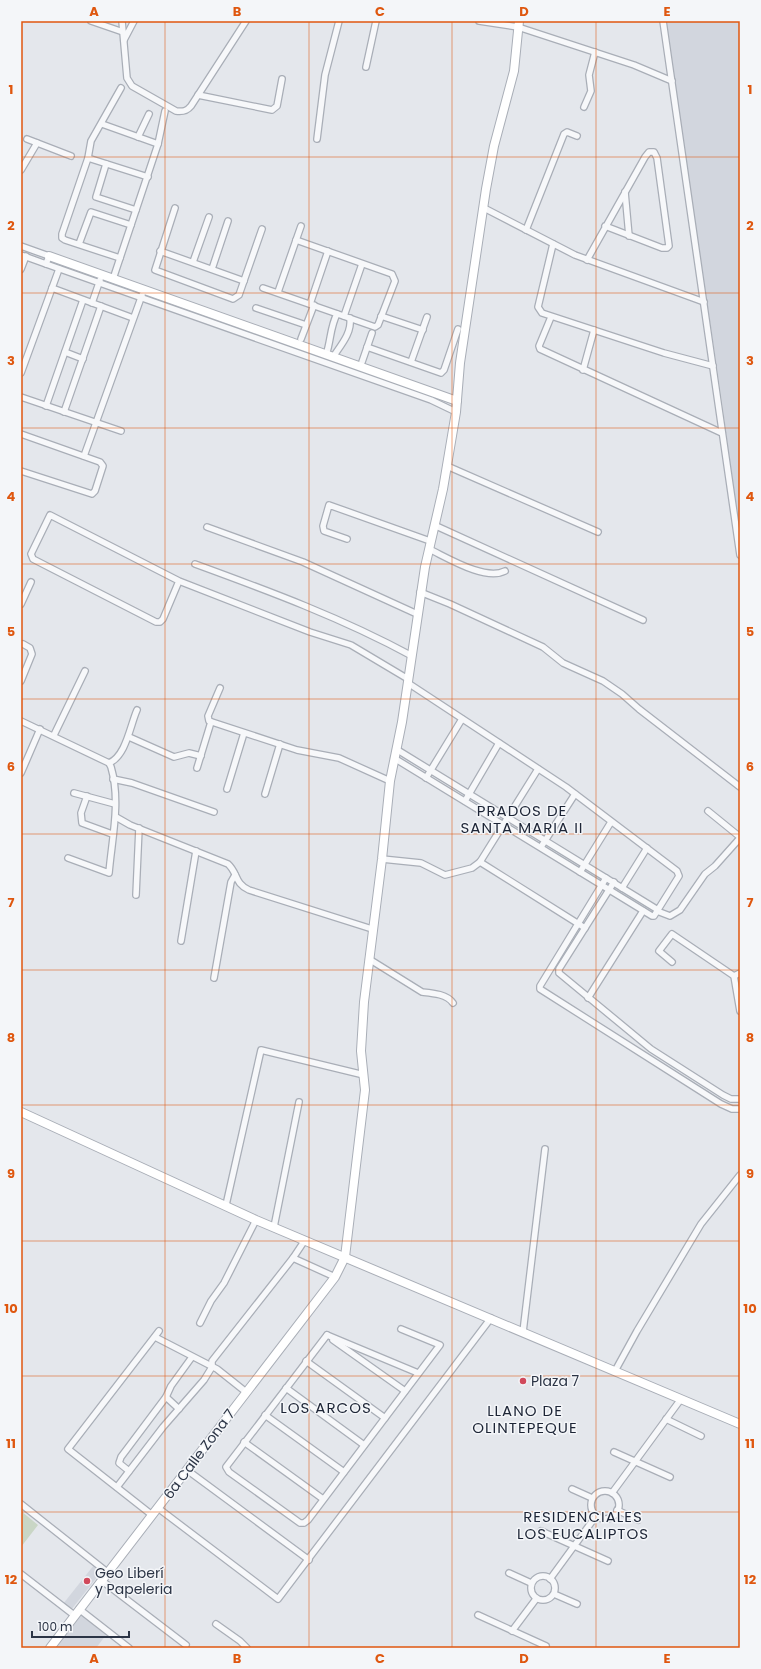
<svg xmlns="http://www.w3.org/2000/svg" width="761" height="1669" font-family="Poppins,sans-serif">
<rect width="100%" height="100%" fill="#e4e7ec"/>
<!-- built -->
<g fill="#d2d6de">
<polygon points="665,21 740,21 740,538 722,401"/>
<polygon points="94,1565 102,1571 71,1610 63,1604"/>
<polygon points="80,1614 106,1635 96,1648 57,1648 55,1646"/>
</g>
<!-- park -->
<polygon fill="#c9d6c5" points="21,1511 38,1525 21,1547"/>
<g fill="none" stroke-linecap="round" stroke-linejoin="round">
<!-- street casing -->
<g stroke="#a9aeb7" stroke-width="8">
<g id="street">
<polyline points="91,21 123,32"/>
<path d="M122 21 127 78 132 86 176 111C183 112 187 111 191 106L246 21"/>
<polyline points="479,21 518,27 634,65 672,81"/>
<polyline points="663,21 740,555"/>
<polyline points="124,40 134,21"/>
<polyline points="366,67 376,21"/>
<polyline points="198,95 272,110 277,106 282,79"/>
<polyline points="584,107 591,91 589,75 595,52"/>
<polyline points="102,124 158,144"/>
<polyline points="138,137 149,114"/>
<polyline points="27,139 71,156"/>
<polyline points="317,139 325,75 339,21"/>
<polyline points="88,158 148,177"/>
<polyline points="106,164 96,197 136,210"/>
<polyline points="21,170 37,143"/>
<polyline points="625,192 629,236"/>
<polyline points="175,208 155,270 233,299 239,295 262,229"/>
<polyline points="484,208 575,255 704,302"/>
<polyline points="526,230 564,134 567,132 577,136"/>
<polyline points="79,244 91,212 131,225"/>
<polyline points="553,244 538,307 542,313 664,353 713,366"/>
<polyline points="21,246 49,256 46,264 21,255"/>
<polyline points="160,251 244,281"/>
<polyline points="120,258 65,240 62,238 62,234 88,158 91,141 121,88"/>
<polyline points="587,260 645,157 649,152 654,152 657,158 669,246 667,248 662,248 605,226"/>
<polyline points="193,262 209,217"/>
<polyline points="46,264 431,400 456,412"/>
<polyline points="21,269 26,256"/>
<polyline points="212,269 228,221"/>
<polyline points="113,279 158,144 165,111"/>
<polyline points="52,288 133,318"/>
<polyline points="263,288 375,327 378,325 395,281 392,274 296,240"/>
<polyline points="278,292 301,226"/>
<polyline points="92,303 100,280"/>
<polyline points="310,304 328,251"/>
<polyline points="256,308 306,325"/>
<polyline points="344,316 362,264"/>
<polyline points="381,316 423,330"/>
<polyline points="551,317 539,346 540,349 722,433"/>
<polyline points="301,339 314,305"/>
<polyline points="367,347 441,373 444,370 458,329"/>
<polyline points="65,352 83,359"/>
<path d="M326 355C331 341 330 327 337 314"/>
<path d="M333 357C341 345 352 333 350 318"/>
<polyline points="362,362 372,333"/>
<polyline points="411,362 427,317"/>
<polyline points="583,370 594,330"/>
<polyline points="21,373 59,269"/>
<polyline points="21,397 121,431"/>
<polyline points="46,406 83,300"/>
<polyline points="64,412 101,306"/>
<polyline points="21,434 100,462 103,466 95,491 92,494 21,471"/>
<polyline points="84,456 142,295"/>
<polyline points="447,466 598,532"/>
<polyline points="434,525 643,620"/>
<polyline points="207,527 303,562 417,614"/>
<polyline points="347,539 324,531 323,526 329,505 430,541"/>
<path d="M429 549C448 558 485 581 505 571"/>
<path d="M195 564C269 591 342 618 412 656"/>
<polyline points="179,581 163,619 160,622 156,622 33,559 31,554 50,515 179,581 310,632 351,645 408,679"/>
<polyline points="420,592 450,604 543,647 563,663 603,681 622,694 639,709 740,787"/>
<polyline points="21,604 31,582"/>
<polyline points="21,681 32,654 30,648 23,644"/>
<polyline points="220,688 208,716 209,721 297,750 339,758 390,781"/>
<path d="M21 721 109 763 111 767C121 801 112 838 109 873L68 858"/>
<polyline points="54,735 85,671"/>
<polyline points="129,737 174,757 189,753 201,756"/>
<polyline points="396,749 658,910"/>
<polyline points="394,758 652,916 654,916 679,876 677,871 566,787 408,683"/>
<path d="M109 763C126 756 130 726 137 710"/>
<polyline points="197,768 211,722"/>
<polyline points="21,773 40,729"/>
<polyline points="426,778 462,719"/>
<polyline points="113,779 132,783 214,812"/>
<polyline points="227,789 244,733"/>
<polyline points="74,793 115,804"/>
<polyline points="265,794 280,744"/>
<polyline points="87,796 81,813 82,823 112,834"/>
<polyline points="465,801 499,743"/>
<polyline points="708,811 740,837"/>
<path d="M116 817 130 825 228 864C238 873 234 883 249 890L372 929"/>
<polyline points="541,847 575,794"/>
<polyline points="382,859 421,863 445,875 472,868 480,862 538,769"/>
<polyline points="480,862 585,928"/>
<polyline points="580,872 611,822"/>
<polyline points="606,878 540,986 540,989 721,1104 732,1109 740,1109"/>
<polyline points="614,882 559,969 559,973 651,1049 723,1095 731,1099 740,1099"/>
<polyline points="622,888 647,848"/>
<polyline points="136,895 139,828"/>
<polyline points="657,911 670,916 680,910 705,874 715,866 740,838"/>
<polyline points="181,941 196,851"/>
<path d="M369 959 422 992C432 993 447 994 453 1003"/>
<polyline points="672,962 659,951 672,934 734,976 740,1011"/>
<polyline points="734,976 740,973"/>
<polyline points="214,978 231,882 235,875"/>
<polyline points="588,998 643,911"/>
<polyline points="226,1205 261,1050 364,1075"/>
<polyline points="274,1227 299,1102"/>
<polyline points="305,1240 293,1258 335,1277"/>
<polyline points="200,1323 211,1301 224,1283 256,1220"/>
<polyline points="523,1332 545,1149"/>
<polyline points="327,1335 226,1467 229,1472 300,1523 304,1523 308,1520 440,1345 401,1329"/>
<polyline points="327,1335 418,1373"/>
<polyline points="155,1337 217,1369 246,1392"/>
<polyline points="333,1340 405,1391"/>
<polyline points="306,1361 385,1418"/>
<polyline points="615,1371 637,1331 701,1224 740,1175"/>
<polyline points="286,1388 364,1445"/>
<polyline points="166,1397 179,1409"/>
<polyline points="265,1415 344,1472"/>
<polyline points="666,1419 701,1436"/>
<polyline points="244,1442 323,1499"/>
<polyline points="614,1452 670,1477"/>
<polyline points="187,1470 309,1560"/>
<polyline points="129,1471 119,1463 121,1457 166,1397 171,1386 192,1357"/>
<polyline points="117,1487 163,1427 204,1380 212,1367 212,1361 293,1258"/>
<polyline points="572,1489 592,1498"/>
<circle cx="605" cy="1505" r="14"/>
<polyline points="612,1493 681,1399"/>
<polyline points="21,1504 107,1572"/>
<polyline points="158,1508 278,1599 491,1318"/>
<polyline points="617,1510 638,1520"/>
<polyline points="152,1515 68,1449 159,1331"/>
<polyline points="541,1531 608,1561"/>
<polyline points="509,1573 531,1583"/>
<polyline points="21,1574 74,1615"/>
<circle cx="543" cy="1588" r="12"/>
<polyline points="550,1579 596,1516"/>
<polyline points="101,1580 186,1645"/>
<polyline points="554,1594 577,1604"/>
<polyline points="79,1609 129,1648"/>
<polyline points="478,1615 546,1646"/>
<polyline points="216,1624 240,1641 247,1648"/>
<polyline points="512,1631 536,1599"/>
</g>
</g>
<!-- secondary casing -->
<g stroke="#a9aeb7" stroke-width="10">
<g id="secondary">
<polyline points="49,256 457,401"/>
<polyline points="21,1112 256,1220 740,1424"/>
<polyline points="50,1648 335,1277 345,1257 365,1090 361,1051 364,1002 382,859 390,781 402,722 425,567 443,489 456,412 460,363 486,189 494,146 514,71 519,21"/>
</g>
</g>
<!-- street -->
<use href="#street" stroke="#f7f8fa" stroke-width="5.5"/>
<!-- secondary -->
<use href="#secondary" stroke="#fff" stroke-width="8"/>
</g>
<!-- grid -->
<path fill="none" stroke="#df570f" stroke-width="1" stroke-opacity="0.55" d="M165 21V1648M309 21V1648M452 21V1648M596 21V1648M21 157H740M21 293H740M21 428H740M21 564H740M21 699H740M21 834H740M21 970H740M21 1105H740M21 1241H740M21 1376H740M21 1512H740"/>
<!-- markers -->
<g fill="#d1495b" stroke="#f4f6f9" stroke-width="1.5">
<circle cx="523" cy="1381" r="4"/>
<circle cx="87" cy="1581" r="4"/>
</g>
<g text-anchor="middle" stroke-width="3" stroke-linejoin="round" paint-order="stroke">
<!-- poi labels -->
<g font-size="14" fill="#2b3445" stroke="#f4f6f9" text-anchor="start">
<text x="531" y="1386">Plaza 7</text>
<text x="95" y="1578">Geo Liberí<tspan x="95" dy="16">y Papeleria</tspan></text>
</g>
<!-- street labels -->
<g font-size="14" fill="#2b3445" stroke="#f4f6f9">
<text transform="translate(199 1454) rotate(-53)" y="5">6a Calle Zona 7</text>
</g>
<!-- neighbourhood labels -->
<g font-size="15" letter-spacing="1" fill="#1d2536" stroke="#f4f6f9">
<text x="522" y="816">PRADOS DE<tspan x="522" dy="17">SANTA MARIA II</tspan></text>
<text x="326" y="1413">LOS ARCOS</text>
<text x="525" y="1416">LLANO DE<tspan x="525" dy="17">OLINTEPEQUE</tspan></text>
<text x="583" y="1522">RESIDENCIALES<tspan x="583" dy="17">LOS EUCALIPTOS</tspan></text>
</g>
</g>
<!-- border -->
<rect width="761" height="1669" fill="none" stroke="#f4f6f9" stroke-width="44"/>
<!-- scale -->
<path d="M32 1631v6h97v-6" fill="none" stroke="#2b3445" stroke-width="2"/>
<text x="38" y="1631" font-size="12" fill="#2b3445" stroke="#f4f6f9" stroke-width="3" paint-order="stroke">100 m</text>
<rect x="22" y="22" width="717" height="1625" fill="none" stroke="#df570f" stroke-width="1.5"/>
<g font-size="13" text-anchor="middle" font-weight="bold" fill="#df570f">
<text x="94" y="16">A</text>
<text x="237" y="16">B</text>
<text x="380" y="16">C</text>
<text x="524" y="16">D</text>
<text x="667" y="16">E</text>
<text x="11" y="94">1</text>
<text x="750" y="94">1</text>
<text x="11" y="230">2</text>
<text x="750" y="230">2</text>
<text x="11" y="365">3</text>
<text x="750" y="365">3</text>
<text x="11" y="501">4</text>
<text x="750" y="501">4</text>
<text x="11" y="636">5</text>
<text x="750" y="636">5</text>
<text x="11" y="771">6</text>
<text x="750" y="771">6</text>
<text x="11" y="907">7</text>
<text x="750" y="907">7</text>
<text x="11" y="1042">8</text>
<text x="750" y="1042">8</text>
<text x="11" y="1178">9</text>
<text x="750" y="1178">9</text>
<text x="11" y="1313">10</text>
<text x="750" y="1313">10</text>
<text x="11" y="1448">11</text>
<text x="750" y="1448">11</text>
<text x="11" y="1584">12</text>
<text x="750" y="1584">12</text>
<text x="94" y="1663">A</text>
<text x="237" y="1663">B</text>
<text x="380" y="1663">C</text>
<text x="524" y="1663">D</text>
<text x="667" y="1663">E</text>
</g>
</svg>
